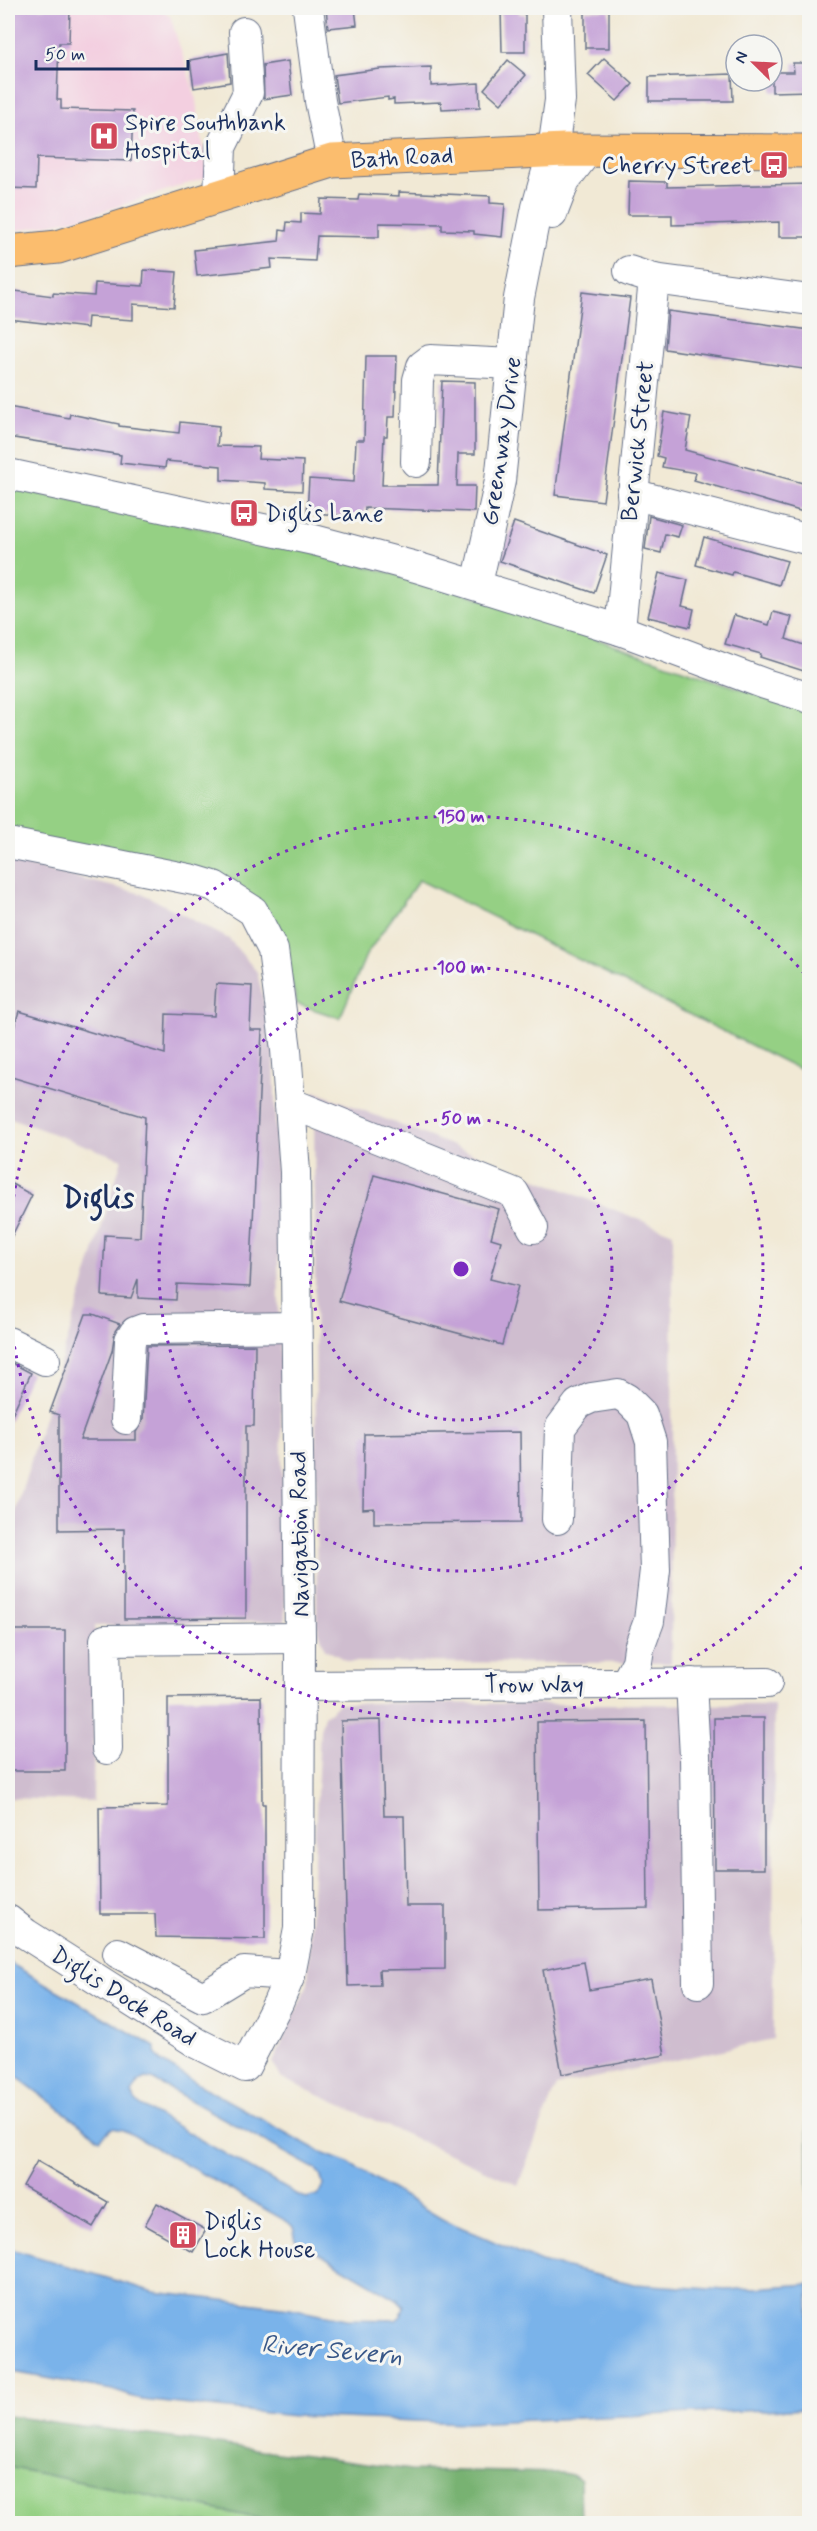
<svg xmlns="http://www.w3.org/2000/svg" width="817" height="2531" font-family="Mynerve,sans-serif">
<rect width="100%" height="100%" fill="#f6f6f2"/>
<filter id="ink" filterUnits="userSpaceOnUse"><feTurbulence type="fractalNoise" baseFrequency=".0167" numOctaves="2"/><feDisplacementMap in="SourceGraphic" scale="12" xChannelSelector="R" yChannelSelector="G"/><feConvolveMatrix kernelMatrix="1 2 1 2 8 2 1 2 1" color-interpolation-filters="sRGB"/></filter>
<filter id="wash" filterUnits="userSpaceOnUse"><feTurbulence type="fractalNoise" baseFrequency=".008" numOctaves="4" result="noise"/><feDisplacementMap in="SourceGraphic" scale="24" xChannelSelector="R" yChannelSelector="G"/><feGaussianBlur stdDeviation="1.35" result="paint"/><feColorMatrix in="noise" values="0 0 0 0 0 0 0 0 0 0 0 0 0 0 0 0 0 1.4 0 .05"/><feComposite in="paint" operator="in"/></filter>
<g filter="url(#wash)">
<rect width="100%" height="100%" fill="#f1e9d5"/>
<!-- built -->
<polygon fill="#f3cfe0" points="8,8 159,8 170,16 195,95 208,177 85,217 8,232"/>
<!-- industrial -->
<g fill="#cfbdcf">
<polygon points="8,861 143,894 229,939 257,972 274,1048 285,1621 95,1626 93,1801 8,1798 8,1537 122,1159 8,1117"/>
<polygon points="314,1091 673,1233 671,1663 349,1662 325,1649 317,1625"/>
<polygon points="340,1703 774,1705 773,2039 556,2086 518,2185 281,2078 273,2063 308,1984 320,1730 324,1716"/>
</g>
<!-- green -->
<g fill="#95d084" stroke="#588071" stroke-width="1.5">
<polygon points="8,487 313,552 459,591 708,678 809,711 809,1074 419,880 366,955 340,1018 297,1004 286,960 262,904 8,832"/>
<polygon points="809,1909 809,2266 805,1916"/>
<polygon points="8,2467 281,2523 8,2523"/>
</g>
<!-- forest -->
<polygon fill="#78b272" stroke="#4a7068" stroke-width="1.5" points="8,2416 411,2470 562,2473 572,2475 580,2480 581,2523 281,2523 8,2467"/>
<!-- water -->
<path fill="#7ab3ea" stroke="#4a71a4" stroke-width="1.5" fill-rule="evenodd" d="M8 1962 155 2047V2053L162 2062 205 2088 324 2154 348 2163 442 2219 541 2262 635 2284 726 2290 809 2284V2408L465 2423 294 2416 142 2400 112 2390 8 2371V2248L154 2292 290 2308 347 2319 396 2320 401 2316 404 2306 397 2299 296 2240 293 2227 288 2222 124 2130 112 2128 100 2139 8 2070ZM145 2078 152 2079 315 2169 320 2174 323 2185 318 2195 307 2198 299 2196 141 2106 135 2100 132 2093 139 2081Z"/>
<g id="blocks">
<!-- building -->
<g fill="#c5a2d7">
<polygon points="8,8 70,8 69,43 59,43 57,100 61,100 61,109 133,111 131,161 37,158 36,189 8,188"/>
<polygon points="326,8 355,8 357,25 328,28"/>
<polygon points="501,8 519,8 519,14 525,14 525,52 502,52"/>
<rect x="585" y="10" width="24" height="38"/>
<polygon points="228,53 230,82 194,88 190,60"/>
<polygon points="604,58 633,84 617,101 588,75"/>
<polygon points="508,60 526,75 501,104 484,89"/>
<polygon points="288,61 292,95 264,99 263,65"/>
<polygon points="793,63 810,63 810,91 772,92 772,72 794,72"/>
<polygon points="431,67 431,86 479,83 480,107 442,109 441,102 394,104 394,99 388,100 388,97 338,103 334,75 380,69"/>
<polygon points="732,74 733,101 649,101 649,77"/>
<polygon points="629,181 667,182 667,187 810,184 810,237 779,237 779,222 672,225 672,215 628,215"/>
<polygon points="399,192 490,196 490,203 505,204 502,237 474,234 474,231 442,230 442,224 379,223 379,237 317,236 315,261 271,259 272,268 197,276 194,250 279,241 280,230 286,231 287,222 301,223 301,213 320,214 321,199 358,200 359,194 399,196"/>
<polygon points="144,270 177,272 174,307 133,304 133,320 88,317 87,328 8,319 8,290 53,296 53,293 94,296 95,283 143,286"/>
<polygon points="582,292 630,298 603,501 555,495"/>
<polygon points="668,311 810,330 810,370 665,349"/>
<polygon points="366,356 397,356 395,417 388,417 387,436 384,436 382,485 438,485 442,381 475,382 475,454 458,454 457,486 475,486 474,512 365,508 364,518 307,512 309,479 354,482 356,440 364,440"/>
<polygon points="8,407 69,418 70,414 119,424 119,426 179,433 180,422 219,426 217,446 259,447 258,459 303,461 302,491 265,489 265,483 221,480 221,466 166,461 165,468 120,463 121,455 8,437"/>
<polygon points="664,412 691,417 685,450 810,485 810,514 694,480 696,473 662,467 664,458 657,456"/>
<polygon points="649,516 682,525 678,537 665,534 661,553 645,549"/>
<polygon points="514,522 607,555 594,593 500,561"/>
<polygon points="704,537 787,561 779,585 733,572 732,575 696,565"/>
<polygon points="659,573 688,580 682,606 694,609 690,627 648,617"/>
<polygon points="773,612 792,617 786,639 810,647 810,673 760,657 761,654 725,644 734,615 769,625"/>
<polygon points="216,984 252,986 250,1030 262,1030 250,1287 177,1284 176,1300 138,1298 138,1279 131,1298 102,1296 105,1235 140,1237 145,1117 8,1076 8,1049 19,1011 165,1054 166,1014 214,1016"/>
<polygon points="374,1175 499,1209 491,1238 501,1241 490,1279 518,1286 502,1345 339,1301"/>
<polygon points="8,1182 32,1195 8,1244"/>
<polygon points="86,1314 93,1314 120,1324 115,1331 112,1351 80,1440 136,1440 136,1432 143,1420 147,1346 255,1345 254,1426 246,1426 246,1618 124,1619 124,1529 59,1530 59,1415 50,1412"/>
<polygon points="8,1361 31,1373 8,1423"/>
<polygon points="520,1432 521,1522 374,1523 374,1508 363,1509 364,1434"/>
<rect x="8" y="1630" width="57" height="141"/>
<polygon points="261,1697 262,1804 265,1804 265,1939 156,1937 155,1914 100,1914 99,1807 168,1806 168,1698"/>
<polygon points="714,1718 764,1718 764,1869 715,1869"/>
<polygon points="381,1720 384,1816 404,1816 406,1906 445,1906 445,1969 379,1970 380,1985 348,1986 341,1721"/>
<polygon points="646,1721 648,1908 539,1910 537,1722"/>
<polygon points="584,1962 589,1990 651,1979 665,2055 562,2074 543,1970"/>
<polygon points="37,2161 108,2202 93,2227 23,2186"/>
<polygon points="157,2203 206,2230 193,2252 145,2225"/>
</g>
</g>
</g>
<g filter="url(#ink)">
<use href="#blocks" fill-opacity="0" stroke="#667088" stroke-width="1.5"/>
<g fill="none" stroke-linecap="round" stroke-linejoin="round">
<!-- minor casing -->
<g stroke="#667088" stroke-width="32">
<g id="minor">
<polyline points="308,8 320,101 332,161"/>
<polyline points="219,195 221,147 248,93 244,32"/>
<polyline points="552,214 565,180 589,149"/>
<polyline points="654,279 810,300"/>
<polyline points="416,462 418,380 422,366 430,360 513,364"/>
<polyline points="8,474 314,540 416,567 620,630 765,684 810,698"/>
<polyline points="632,494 810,540"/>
<polyline points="477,584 500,481 519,298 537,207 553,150 560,100 557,8"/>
<polyline points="620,630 654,279 629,271"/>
<polyline points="8,843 194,880 214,886 253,911 273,950 286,1050 295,1172 300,1638 299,1929 290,1975 278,2003 245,2067 197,2043 26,1934 8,1920"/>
<polyline points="290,1103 514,1193 533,1228"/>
<polyline points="8,1342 45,1360"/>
<polyline points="126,1419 130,1340 135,1332 143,1329 296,1327"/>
<polyline points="557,1519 560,1428 578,1404 591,1398 618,1394 627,1399 642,1414 651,1442 655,1570 649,1621 639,1648 637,1662 625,1684"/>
<polyline points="691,1683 695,1756 698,1983"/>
<polyline points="300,1686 767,1683"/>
<polyline points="107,1749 105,1640 300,1638"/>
<polyline points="118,1953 203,1997 244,1972 290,1975"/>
</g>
</g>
<!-- major casing -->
<g stroke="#667088" stroke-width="35">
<polyline id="major" points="8,252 58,247 332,161 564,150 810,151"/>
</g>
<!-- minor -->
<use href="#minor" stroke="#fff" stroke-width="30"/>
<!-- major -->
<use href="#major" stroke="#fbbd6e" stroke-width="33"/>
</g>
</g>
<!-- distance rings -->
<g fill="none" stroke="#7b2cbf" stroke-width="3" stroke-dasharray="3 6">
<circle cx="461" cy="1269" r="151"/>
<circle cx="461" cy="1269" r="302"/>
<path d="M808 1560A453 453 0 1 1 808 978"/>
</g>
<!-- icons -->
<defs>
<g id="hospital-square" transform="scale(1.5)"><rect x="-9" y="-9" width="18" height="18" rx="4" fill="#d1495b" stroke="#f6f6f2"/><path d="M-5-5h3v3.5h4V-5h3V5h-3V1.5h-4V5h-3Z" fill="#fff"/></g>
<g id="bus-square" transform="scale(1.5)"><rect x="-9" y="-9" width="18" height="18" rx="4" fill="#d1495b" stroke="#f6f6f2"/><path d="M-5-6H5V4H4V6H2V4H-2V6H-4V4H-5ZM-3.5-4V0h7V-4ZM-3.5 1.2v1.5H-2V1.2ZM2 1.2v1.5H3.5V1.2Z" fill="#fff"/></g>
<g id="building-square" transform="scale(1.5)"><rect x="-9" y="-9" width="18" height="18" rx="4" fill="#d1495b" stroke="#f6f6f2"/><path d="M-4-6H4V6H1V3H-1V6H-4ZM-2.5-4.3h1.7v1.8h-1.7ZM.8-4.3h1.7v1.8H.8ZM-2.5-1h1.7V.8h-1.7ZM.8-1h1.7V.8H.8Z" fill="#fff"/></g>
</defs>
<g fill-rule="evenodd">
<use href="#hospital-square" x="104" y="136"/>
<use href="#bus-square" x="774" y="165"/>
<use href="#bus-square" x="244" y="513"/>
<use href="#building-square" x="183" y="2235"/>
</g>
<g text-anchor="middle" stroke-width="6" stroke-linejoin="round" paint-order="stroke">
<!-- poi labels -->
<g font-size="24" fill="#1b2f5e" stroke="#f6f6f2" text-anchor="start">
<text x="125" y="130">Spire Southbank<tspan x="125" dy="28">Hospital</tspan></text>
<text x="753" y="173" text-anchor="end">Cherry Street</text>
<text x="265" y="521">Diglis Lane</text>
<text x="204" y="2229">Diglis<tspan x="204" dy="28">Lock House</tspan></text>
</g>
<!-- street labels -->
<g font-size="24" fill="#1b2f5e" stroke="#f6f6f2">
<text transform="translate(402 157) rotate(-3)" y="8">Bath Road</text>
<text transform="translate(501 441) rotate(-82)" y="8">Greenway Drive</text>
<text transform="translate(637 441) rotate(-84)" y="8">Berwick Street</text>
<text transform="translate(299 1534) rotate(-91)" y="8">Navigation Road</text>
<text x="534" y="1692">Trow Way</text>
<text transform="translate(124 1996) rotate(32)" y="8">Diglis Dock Road</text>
</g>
<!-- water labels -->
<g font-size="26" font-style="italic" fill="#385788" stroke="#f6f6f2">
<text transform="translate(332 2349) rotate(5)" y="9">River Severn</text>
</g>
<!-- district labels -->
<g font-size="30" font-weight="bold" fill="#1b2f5e" stroke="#f6f6f2">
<text x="98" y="1207">Diglis</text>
</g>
</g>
<circle cx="461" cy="1269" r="9" fill="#7b2cbf" stroke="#f6f6f2" stroke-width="3"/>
<g font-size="18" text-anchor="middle" font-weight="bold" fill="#7b2cbf" stroke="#f6f6f2" stroke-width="6" stroke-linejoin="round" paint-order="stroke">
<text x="461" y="822">150 m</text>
<text x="461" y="973">100 m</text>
<text x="461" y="1124">50 m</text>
</g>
<!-- margin -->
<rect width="817" height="2531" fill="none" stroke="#f6f6f2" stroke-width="30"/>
<!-- north arrow -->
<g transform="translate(754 63) rotate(294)"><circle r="28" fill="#f6f6f2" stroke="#9ea6b7" stroke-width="1.5"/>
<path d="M0-4.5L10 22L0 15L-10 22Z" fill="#d1495b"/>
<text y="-9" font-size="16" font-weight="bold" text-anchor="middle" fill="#1b2f5e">N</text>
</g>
<!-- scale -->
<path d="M36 60v9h152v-9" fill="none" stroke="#1b2f5e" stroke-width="3"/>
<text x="45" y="60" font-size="18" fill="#1b2f5e" stroke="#f6f6f2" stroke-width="4.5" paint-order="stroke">50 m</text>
</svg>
